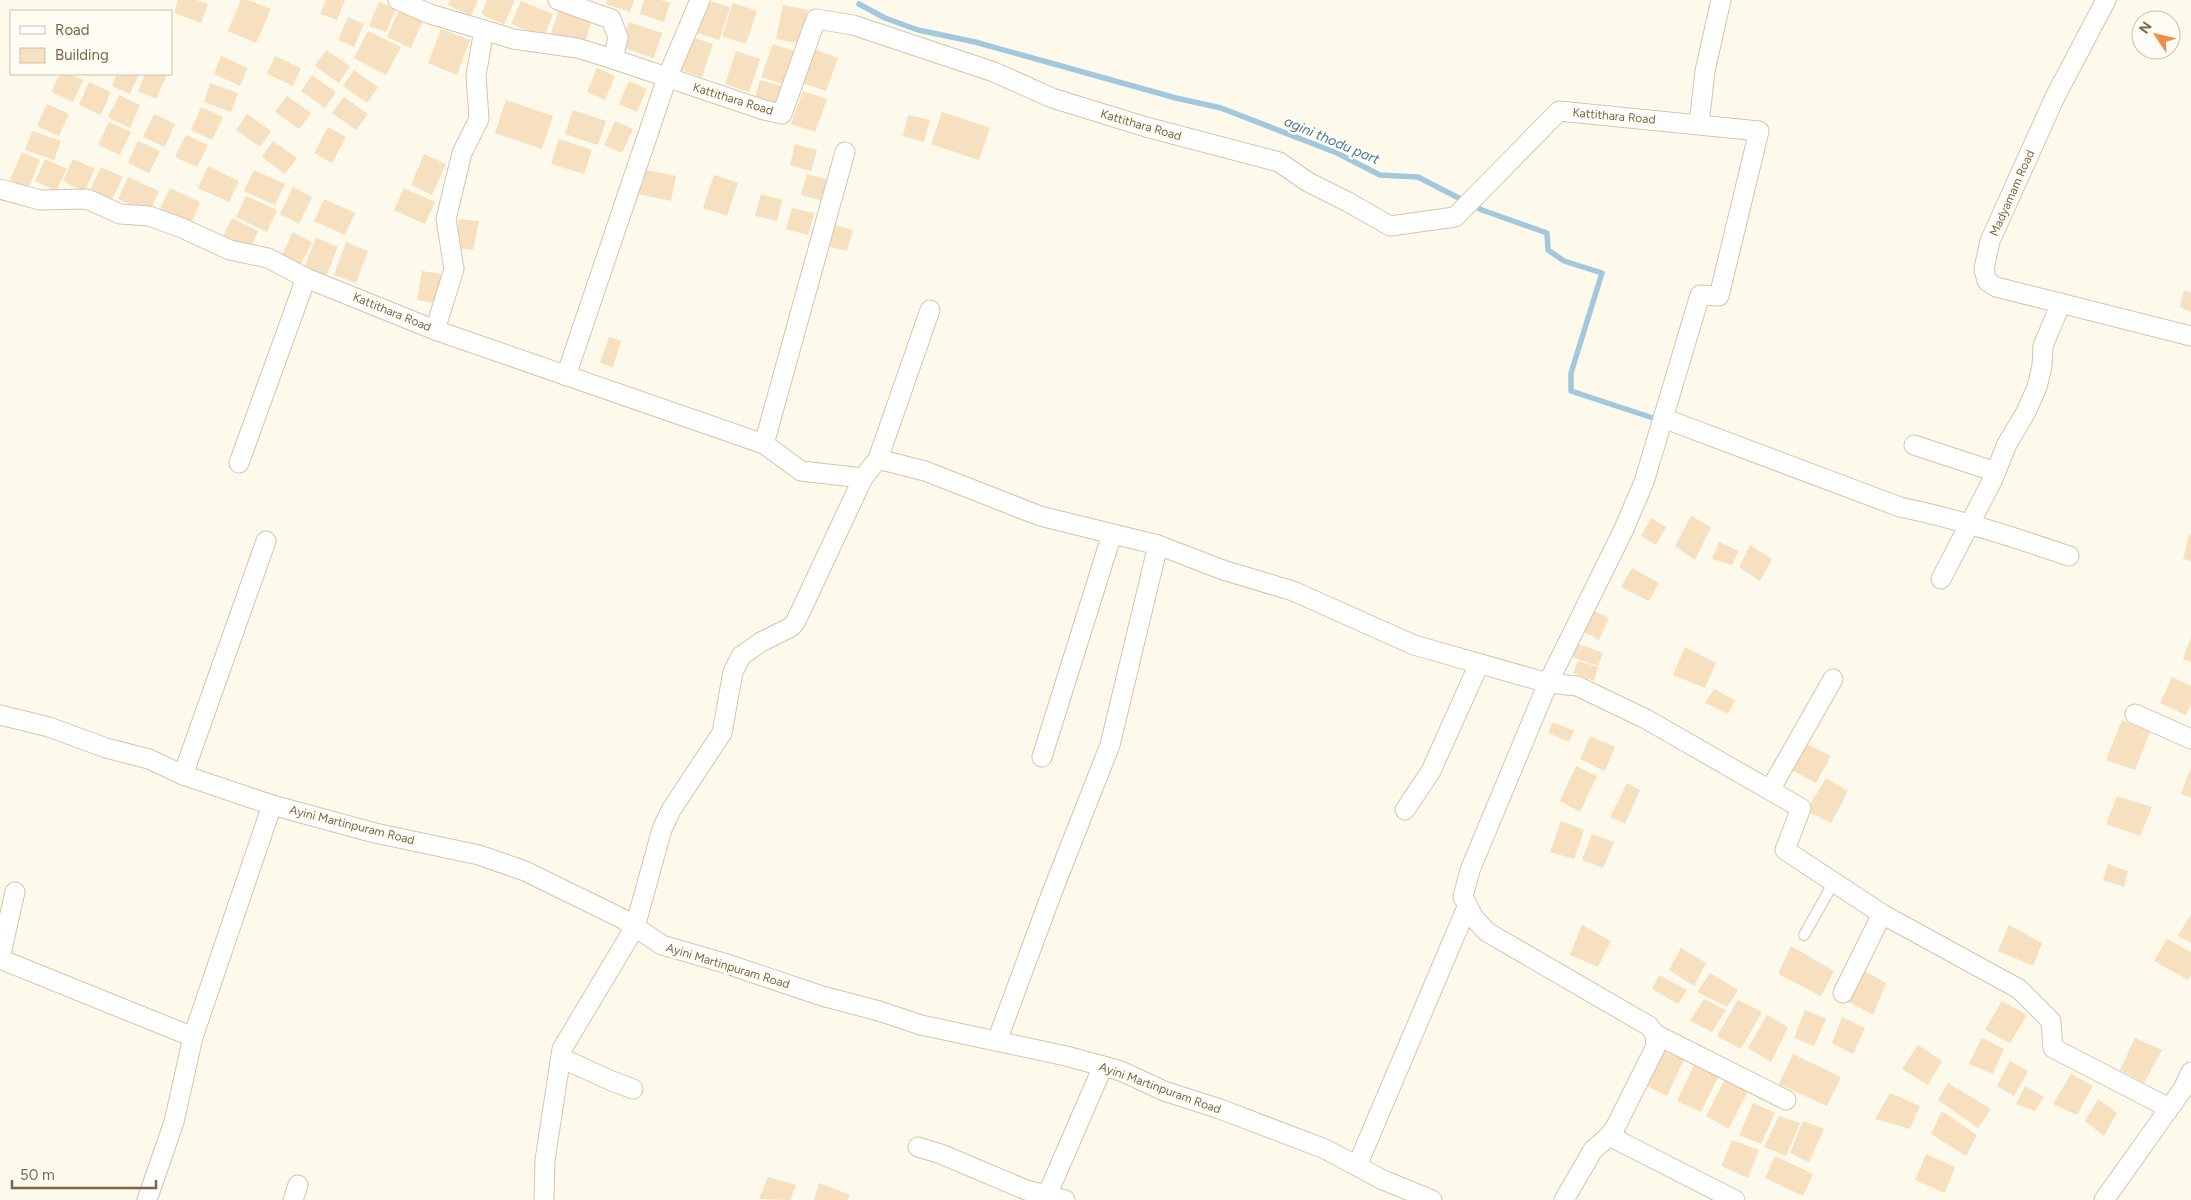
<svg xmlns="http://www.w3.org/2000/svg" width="2191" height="1200" font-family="Figtree,sans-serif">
<rect width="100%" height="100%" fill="#fefaeb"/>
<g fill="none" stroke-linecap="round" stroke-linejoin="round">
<!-- stream -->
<polyline stroke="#a2c8dd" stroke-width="5.5" points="859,4 885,18 918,30 975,42 1176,98 1221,108 1337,153 1380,175 1418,177 1482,210 1547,233 1548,250 1564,261 1602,273 1571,373 1571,391 1653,418"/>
</g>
<!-- building -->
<g fill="#f6e0c0">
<polygon points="178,0 196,0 208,4 201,23 174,13"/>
<polygon points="241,0 248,0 271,9 256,43 228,31"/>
<polygon points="326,0 345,0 337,20 320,14"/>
<polygon points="450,0 478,0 471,16 448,5"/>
<polygon points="487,0 515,0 504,25 481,14"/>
<polygon points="607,0 634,0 630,12 606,4"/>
<polygon points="644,0 661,0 670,3 664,22 640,14"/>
<polygon points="705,0 730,7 719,40 694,32"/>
<polygon points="521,1 553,14 544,37 511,24"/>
<polygon points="379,2 396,9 386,32 369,26"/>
<polygon points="733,3 757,11 746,44 722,36"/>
<polygon points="401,5 425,16 411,48 387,37"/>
<polygon points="783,5 808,10 801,44 776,39"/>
<polygon points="559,9 592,20 584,45 551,33"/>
<polygon points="348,17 364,24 354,47 338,40"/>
<polygon points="629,22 662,33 654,58 621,47"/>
<polygon points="441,29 470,40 457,75 428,63"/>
<polygon points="368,31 401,47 386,75 354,58"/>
<polygon points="689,36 713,44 702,77 678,69"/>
<polygon points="773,44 797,52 786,85 761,77"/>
<polygon points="814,49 838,58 826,91 802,83"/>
<polygon points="326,50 350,66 339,83 315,66"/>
<polygon points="736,51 760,59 749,92 725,84"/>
<polygon points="221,56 248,68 240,86 214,74"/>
<polygon points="275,56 301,68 293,86 267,74"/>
<polygon points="597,68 615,76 605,100 587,92"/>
<polygon points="354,70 378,87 367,103 343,86"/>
<polygon points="60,74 70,74 83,80 73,102 51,92"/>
<polygon points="117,74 139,74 130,94 112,86"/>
<polygon points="145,74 167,74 156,99 138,91"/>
<polygon points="312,75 336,92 325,108 301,91"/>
<polygon points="760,80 781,86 776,107 754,101"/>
<polygon points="629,81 647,89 637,112 619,104"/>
<polygon points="89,82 111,92 101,115 79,105"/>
<polygon points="210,83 238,93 231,112 204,102"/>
<polygon points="803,91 827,99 815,132 791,124"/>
<polygon points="119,95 140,105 130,128 108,117"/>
<polygon points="287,96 311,113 299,129 275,112"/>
<polygon points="344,97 368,114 356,130 332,113"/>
<polygon points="506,100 553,116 542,149 495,133"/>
<polygon points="47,104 69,114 59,136 37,126"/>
<polygon points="201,107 223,117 212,140 191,130"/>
<polygon points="573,110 606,121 598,145 565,134"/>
<polygon points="942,112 990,128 979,160 931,144"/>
<polygon points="154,114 175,124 165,147 143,137"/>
<polygon points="247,114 271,131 260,147 236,130"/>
<polygon points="908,115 930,120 924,142 903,136"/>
<polygon points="615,121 633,129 622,153 604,145"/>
<polygon points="109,122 131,132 120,155 98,145"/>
<polygon points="328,127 346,137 332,163 314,153"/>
<polygon points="32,131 61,141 54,160 25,150"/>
<polygon points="186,135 208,145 197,167 175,157"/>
<polygon points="559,139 592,150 584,174 551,164"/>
<polygon points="138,141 160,151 149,173 128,163"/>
<polygon points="273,141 297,158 285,174 262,157"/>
<polygon points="795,144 817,150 811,171 790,165"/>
<polygon points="22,152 40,160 28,189 10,180"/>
<polygon points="424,154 446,164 432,195 411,185"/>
<polygon points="45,159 67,169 56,191 35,181"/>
<polygon points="73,159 95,169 84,192 63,181"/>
<polygon points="208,166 239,181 229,202 198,188"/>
<polygon points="101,167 123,177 112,200 90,190"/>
<polygon points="642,169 676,176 671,201 637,194"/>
<polygon points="254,170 285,184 275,205 244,191"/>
<polygon points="807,174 829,180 823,201 801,195"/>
<polygon points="714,175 738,183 727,216 703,208"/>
<polygon points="128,177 159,191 149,213 118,199"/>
<polygon points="293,187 312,197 299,224 280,214"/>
<polygon points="170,188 200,202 191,224 160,209"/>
<polygon points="404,188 435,202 425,224 394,210"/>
<polygon points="761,194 782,200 777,221 755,216"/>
<polygon points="246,196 277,210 267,232 236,217"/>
<polygon points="324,199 355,213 345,235 314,221"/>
<polygon points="792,208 814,213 808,235 786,229"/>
<polygon points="232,218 258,231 249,251 222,238"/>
<polygon points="459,219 479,221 473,250 455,248"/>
<polygon points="831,224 853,230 847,251 826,246"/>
<polygon points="293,232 312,242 299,268 280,259"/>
<polygon points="316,238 338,247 325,278 303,270"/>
<polygon points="346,242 368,251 356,283 334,275"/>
<polygon points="422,271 441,274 436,303 417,300"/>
<polygon points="2184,290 2191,293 2191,312 2180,307"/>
<polygon points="609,337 621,341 613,367 600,363"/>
<polygon points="1691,516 1711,527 1695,560 1675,546"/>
<polygon points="1651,518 1666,527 1656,545 1641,536"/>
<polygon points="2189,534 2191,535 2191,561 2183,559"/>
<polygon points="1719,542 1739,551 1732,565 1712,559"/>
<polygon points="1750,545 1772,559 1760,581 1739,567"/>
<polygon points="1632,568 1659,583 1649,601 1621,587"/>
<polygon points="1594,611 1609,618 1599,640 1583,631"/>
<polygon points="2191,637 2191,662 2183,659"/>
<polygon points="1576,643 1603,653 1598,666 1569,656"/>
<polygon points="1685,647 1716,663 1705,688 1673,675"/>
<polygon points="1578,661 1598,667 1594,681 1573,673"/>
<polygon points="2172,677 2191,686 2191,704 2186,715 2160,703"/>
<polygon points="1714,689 1735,700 1728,714 1705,703"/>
<polygon points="2122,720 2150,732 2135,770 2106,760"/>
<polygon points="1553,722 1574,731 1569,742 1548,733"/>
<polygon points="1590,736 1615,747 1605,771 1580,759"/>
<polygon points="1807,744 1831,756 1816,783 1792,770"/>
<polygon points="1576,766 1597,776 1580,812 1560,801"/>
<polygon points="2191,767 2191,798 2181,794"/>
<polygon points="1826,778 1848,791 1831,823 1806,811"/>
<polygon points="1627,783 1640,790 1625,824 1610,817"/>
<polygon points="2117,796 2152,807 2140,836 2106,824"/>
<polygon points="1561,821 1584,830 1574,859 1550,852"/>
<polygon points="1592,834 1614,842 1603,868 1582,860"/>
<polygon points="2108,864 2128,871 2124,887 2103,880"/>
<polygon points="2191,914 2191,943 2178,936"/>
<polygon points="1582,925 1611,941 1598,967 1570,955"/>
<polygon points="2009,925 2042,943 2033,966 1998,951"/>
<polygon points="2167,939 2191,952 2191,975 2188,980 2154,961"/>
<polygon points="1791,946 1834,971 1821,996 1778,974"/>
<polygon points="1681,948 1706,963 1694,986 1669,970"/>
<polygon points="1861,969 1886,983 1873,1015 1847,1001"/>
<polygon points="1710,973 1738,990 1727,1007 1697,992"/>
<polygon points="1659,975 1687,990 1678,1004 1652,989"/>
<polygon points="1704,999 1726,1010 1712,1032 1690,1021"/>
<polygon points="1738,1000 1762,1012 1741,1049 1717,1036"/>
<polygon points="2002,1001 2027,1015 2010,1043 1985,1030"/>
<polygon points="1805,1010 1826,1019 1814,1046 1794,1038"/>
<polygon points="1767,1015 1788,1027 1771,1062 1748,1048"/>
<polygon points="1842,1017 1865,1028 1853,1054 1832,1043"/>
<polygon points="1982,1038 2004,1049 1993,1074 1969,1064"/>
<polygon points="2135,1038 2162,1050 2144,1083 2120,1070"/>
<polygon points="1918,1045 1942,1061 1928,1085 1902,1069"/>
<polygon points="1663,1051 1684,1060 1667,1096 1645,1085"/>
<polygon points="1793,1054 1841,1077 1827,1106 1779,1084"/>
<polygon points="2010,1061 2028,1071 2014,1096 1997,1086"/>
<polygon points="1694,1065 1719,1075 1701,1112 1677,1101"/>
<polygon points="2071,1074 2093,1086 2077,1115 2053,1104"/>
<polygon points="1724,1081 1748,1091 1729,1129 1706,1116"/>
<polygon points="1948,1083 1991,1109 1978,1128 1938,1100"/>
<polygon points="2025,1086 2044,1097 2035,1111 2016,1104"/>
<polygon points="1890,1093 1920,1106 1910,1129 1875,1119"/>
<polygon points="2098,1099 2117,1113 2104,1136 2085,1121"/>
<polygon points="1753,1103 1775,1113 1761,1144 1739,1135"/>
<polygon points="1942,1111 1977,1135 1966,1156 1931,1134"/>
<polygon points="1779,1116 1800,1123 1786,1156 1764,1147"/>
<polygon points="1803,1121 1824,1129 1809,1162 1790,1153"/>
<polygon points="1732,1140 1759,1150 1748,1178 1721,1166"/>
<polygon points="1926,1154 1955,1167 1945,1193 1915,1180"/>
<polygon points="1775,1156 1813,1174 1803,1196 1765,1178"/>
<polygon points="768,1177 796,1185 790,1200 759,1199"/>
<polygon points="819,1183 850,1195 847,1200 814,1200"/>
</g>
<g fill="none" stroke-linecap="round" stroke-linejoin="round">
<!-- lane casing -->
<g stroke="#d3c5ae" stroke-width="12">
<polyline id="lane" points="1804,935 1834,882"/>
</g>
<!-- street casing -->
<g stroke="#d3c5ae" stroke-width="21">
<g id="street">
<polyline points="398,0 430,14 484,30"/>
<polyline points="558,0 611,19 618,37 613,59"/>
<polyline points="2106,0 2055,97 1990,241 1984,269 1987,281 1996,287 2191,336"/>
<polyline points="1699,124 1705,71 1721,0"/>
<polyline points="0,189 40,200 87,199 120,214 149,216 182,228 230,250 268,258 306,278 435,330 454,269 446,219 462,153 479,119 476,75 484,30 513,39 577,48 613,59 764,110 782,114 816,19 853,25 994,72 1052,98 1146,127 1279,162 1308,182 1348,202 1390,226 1455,217 1559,111 1759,131 1719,296 1700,295 1644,482 1623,531 1548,683 1470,870 1463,897 1474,918 1487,932 1649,1026 1655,1034 1656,1046 1615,1128 1609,1136 1593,1150 1564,1200"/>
<polyline points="435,330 764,444 801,471 863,478 878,459 925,471 1040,516 1158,545 1223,570 1293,591 1414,645 1548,683 1577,686 1646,719 1801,808 1785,850 1882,914 2019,989 2051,1021 2053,1048 2169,1108"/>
<polyline points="566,376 667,78 700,0"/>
<path d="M1663 418 1900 507C1958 519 2013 537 2069 556"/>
<polyline points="764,444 845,152"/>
<polyline points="1914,445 1996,472"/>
<polyline points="878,459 930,310"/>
<polyline points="239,463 306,278"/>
<polyline points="1941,579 1992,481 2007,444 2026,412 2037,387 2042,366 2043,346 2061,303"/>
<polyline points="2135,714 2191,739"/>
<polyline points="0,715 49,727 106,748 149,759 183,775 272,805 375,833 479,855 525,871 623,919 662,945 724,963 822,996 879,1011 921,1025 1066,1056 1121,1071 1164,1091 1220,1109 1325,1149 1383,1180 1432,1200"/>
<polyline points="1042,757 1112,534"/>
<polyline points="183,775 266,541"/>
<polyline points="1770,790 1833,679"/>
<polyline points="1405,810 1431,771 1479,664"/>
<polyline points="0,958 15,892"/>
<polyline points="0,959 193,1037"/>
<polyline points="1843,993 1882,914"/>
<polyline points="1655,1034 1786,1100"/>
<polyline points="997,1041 1051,895 1110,745 1158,545"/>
<polyline points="561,1058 612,1081 633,1089"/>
<polyline points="1609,1136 1735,1200"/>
<polyline points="918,1147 941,1154 1026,1190 1065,1200"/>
<polyline points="1357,1166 1467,907"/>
<polyline points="147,1200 174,1122 193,1037 272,805"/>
<polyline points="293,1200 298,1185"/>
<polyline points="544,1200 545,1160 562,1049 635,927 662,829 671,810 722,733 733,672 741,656 761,642 791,627 796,621 863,478"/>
<polyline points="1045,1200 1103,1066"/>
<polyline points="2104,1200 2183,1089 2191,1072"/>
</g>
</g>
<!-- lane -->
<use href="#lane" stroke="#fff" stroke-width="10"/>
<!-- street -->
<use href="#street" stroke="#fff" stroke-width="19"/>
</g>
<g text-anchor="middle" stroke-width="5" stroke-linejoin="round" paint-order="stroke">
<!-- street labels -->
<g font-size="12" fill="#7d664a" stroke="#fffdf3">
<text transform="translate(733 99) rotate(17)" y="4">Kattithara Road</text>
<text transform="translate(1614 116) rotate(5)" y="4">Kattithara Road</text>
<text transform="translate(1141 125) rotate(16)" y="4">Kattithara Road</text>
<text transform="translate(2012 193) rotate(-66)" y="4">Madyamam Road</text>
<text transform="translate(392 312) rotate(22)" y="4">Kattithara Road</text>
<text transform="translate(352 825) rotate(14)" y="4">Ayini Martinpuram Road</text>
<text transform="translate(728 966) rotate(17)" y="4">Ayini Martinpuram Road</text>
<text transform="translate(1160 1088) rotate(20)" y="4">Ayini Martinpuram Road</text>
</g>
<!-- water labels -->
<g font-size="14" font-style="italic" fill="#447a99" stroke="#fffdf3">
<text transform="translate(1332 140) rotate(23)" y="5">agini thodu part</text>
</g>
</g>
<!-- legend -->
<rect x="10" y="10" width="162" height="65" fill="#fffdf3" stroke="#cbc1af"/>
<rect x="20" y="26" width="25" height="8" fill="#ffffff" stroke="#cbc1af"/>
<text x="55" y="35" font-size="15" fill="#7d664a">Road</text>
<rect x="20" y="48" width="25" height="15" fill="#f6e0c0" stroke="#cbc1af"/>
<text x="55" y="60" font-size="15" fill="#7d664a">Building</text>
<!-- north arrow -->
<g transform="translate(2156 35) rotate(305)"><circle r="24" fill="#fffdf3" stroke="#cbc1af"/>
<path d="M0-4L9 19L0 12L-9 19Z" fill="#f08e48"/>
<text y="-8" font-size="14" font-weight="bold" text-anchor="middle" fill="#7d664a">N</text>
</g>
<!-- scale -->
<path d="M12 1180v8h144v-8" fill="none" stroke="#7d664a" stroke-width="2.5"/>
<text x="20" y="1180" font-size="15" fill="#7d664a" stroke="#fffdf3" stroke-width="4" paint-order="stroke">50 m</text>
</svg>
